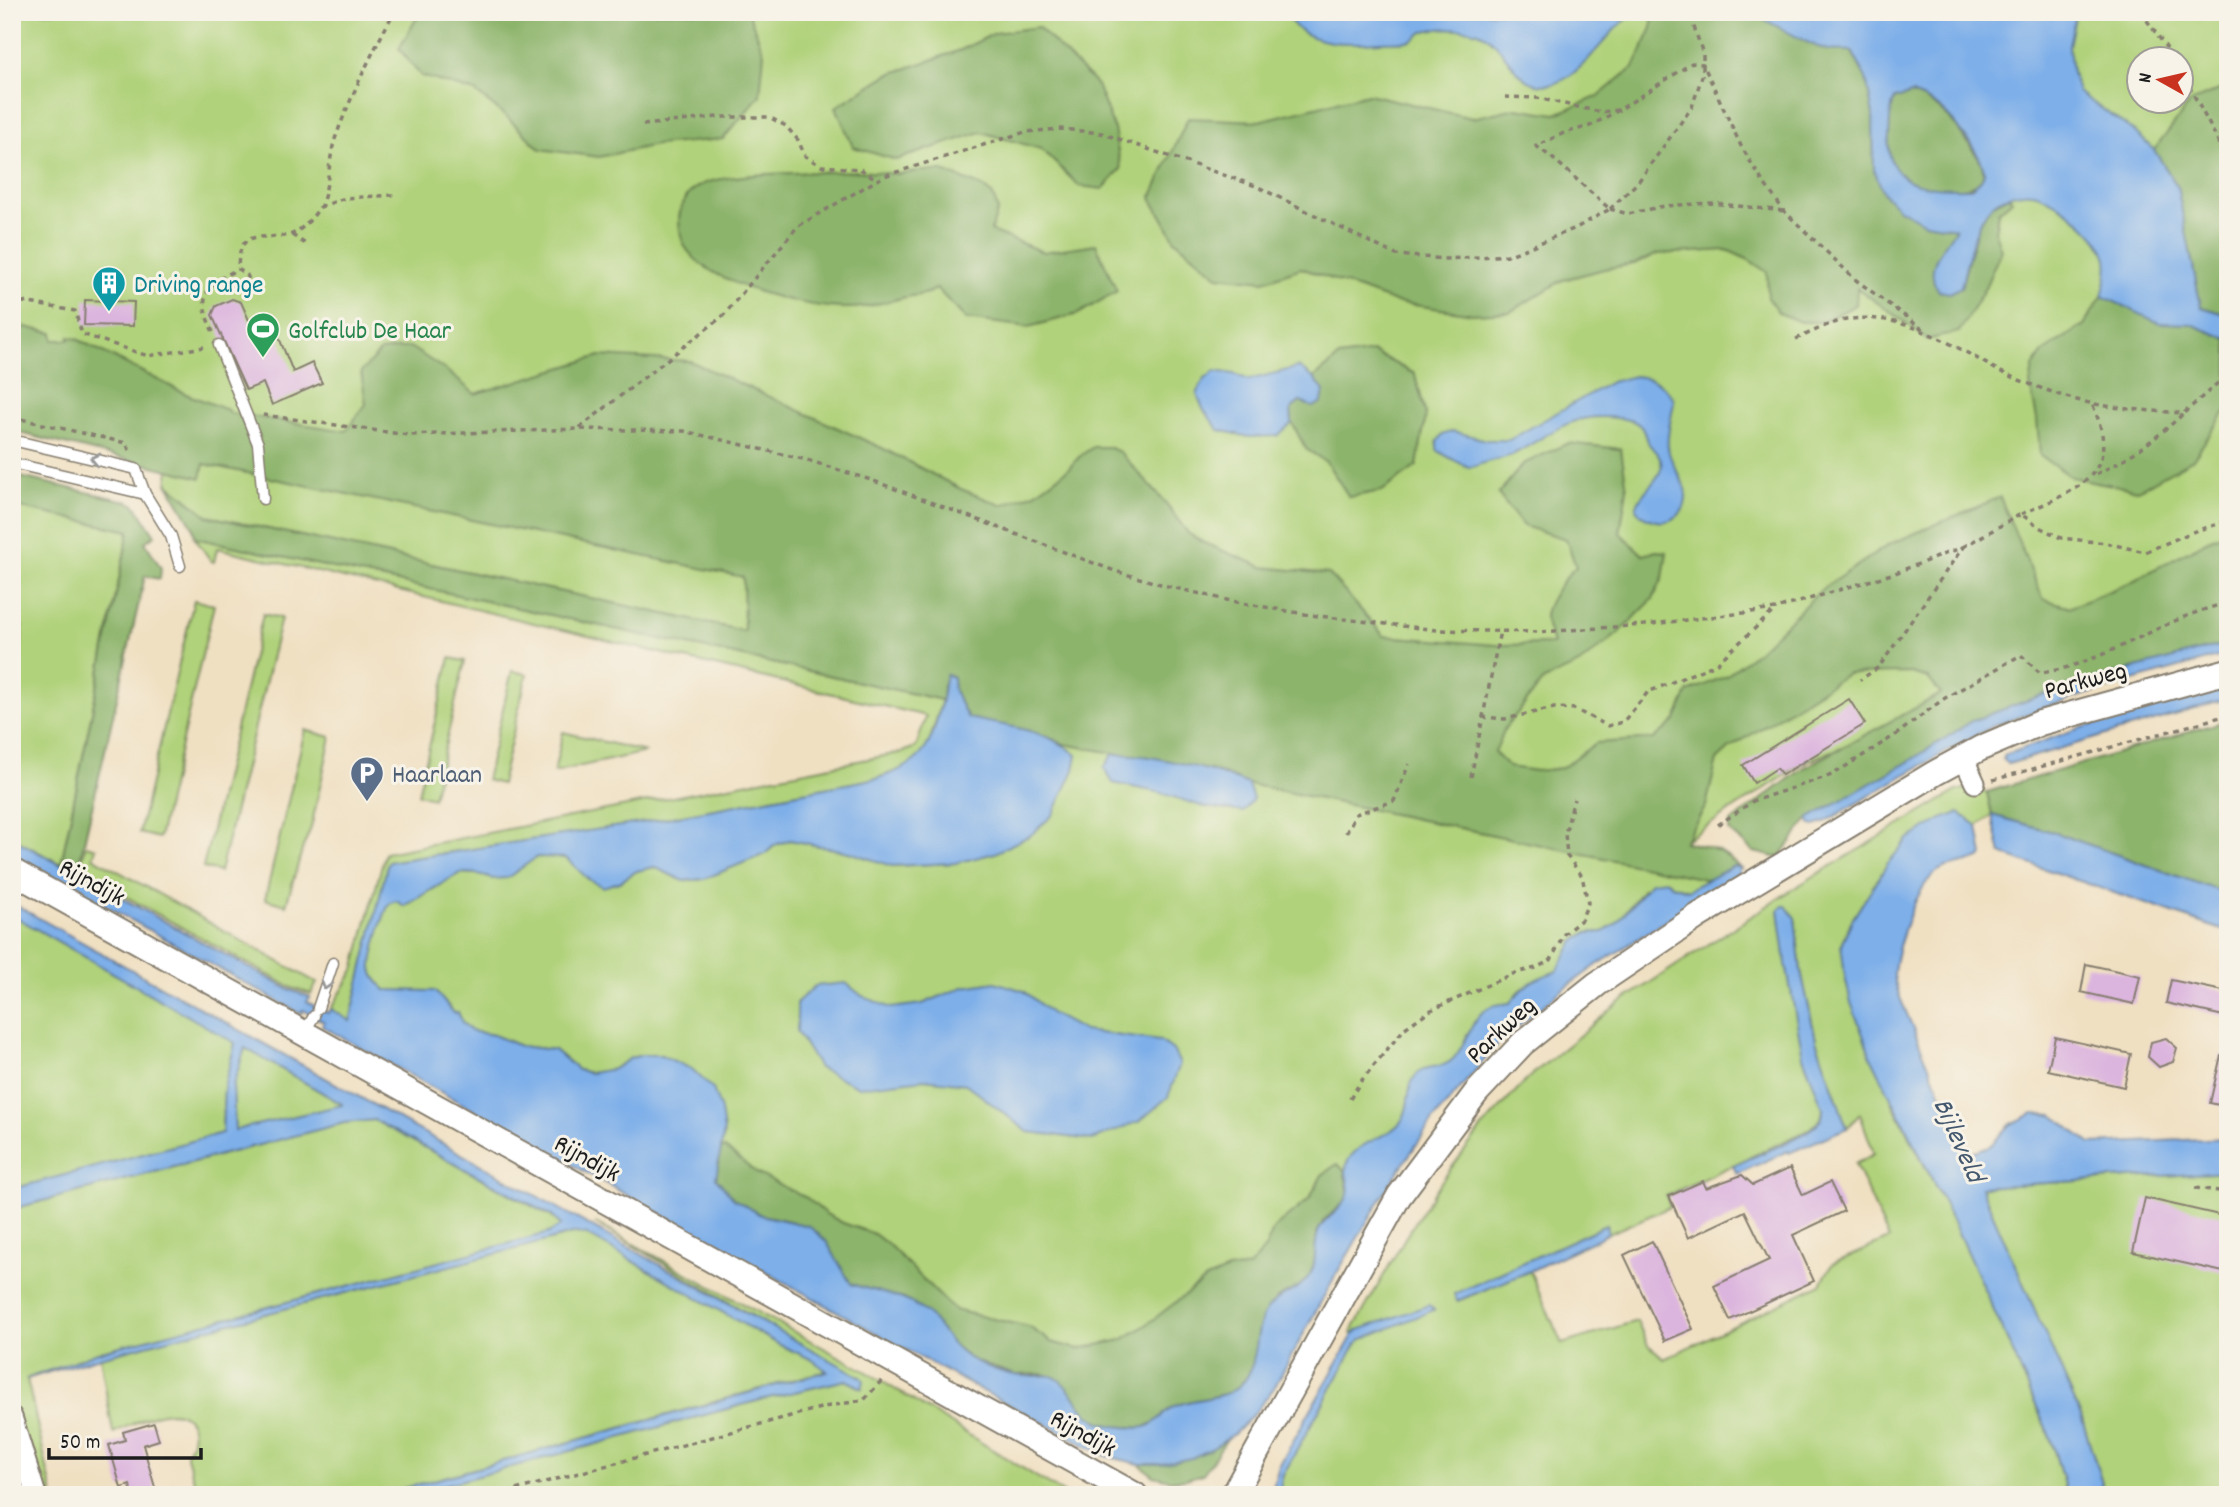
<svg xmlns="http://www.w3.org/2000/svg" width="2240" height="1507" font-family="Dekko,sans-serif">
<rect width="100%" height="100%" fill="#f7f3e8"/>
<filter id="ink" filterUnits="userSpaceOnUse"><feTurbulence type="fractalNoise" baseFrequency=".0143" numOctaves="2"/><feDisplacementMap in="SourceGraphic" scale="14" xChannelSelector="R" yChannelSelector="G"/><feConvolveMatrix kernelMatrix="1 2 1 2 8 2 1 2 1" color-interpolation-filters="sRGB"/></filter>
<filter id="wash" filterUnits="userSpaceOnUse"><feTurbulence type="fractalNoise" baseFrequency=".00686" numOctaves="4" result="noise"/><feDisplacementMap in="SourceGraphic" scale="28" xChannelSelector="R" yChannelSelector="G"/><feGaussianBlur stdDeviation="1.57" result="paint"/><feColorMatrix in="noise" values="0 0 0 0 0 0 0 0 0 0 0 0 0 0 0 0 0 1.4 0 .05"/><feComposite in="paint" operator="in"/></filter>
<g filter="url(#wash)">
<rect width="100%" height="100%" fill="#f0e0c2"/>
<!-- green -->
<g fill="#b0d27a" stroke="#66774b" stroke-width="2" fill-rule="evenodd">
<path d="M12 12H2228V590L2181 604 1806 762 1684 841C1710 851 1719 845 1740 868L1733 866 1689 890 1672 885 1666 880 1643 889 1616 924 1603 932 1586 933 1557 971 1521 989 1510 1003 1498 1006 1467 1034 1465 1044 1452 1061 1441 1067 1423 1069 1409 1094 1407 1110 1400 1124 1348 1184 1088 1417 1058 1379 734 1199 662 1055H642L631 1058 613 1069 590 1073 578 1070 554 1050 520 1046 494 1035 471 1031 462 1022 458 1012 454 1013C435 985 414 993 386 990 380 984 372 977 372 967 371 955 383 913 390 903L397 901 405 906 460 873 478 874 492 879 537 857 552 856 566 858 577 868 619 882 637 871 654 867 684 881 704 879 765 854 775 845 790 840 849 852 892 866 956 863 953 676 208 516 167 483 173 446 12 404ZM2138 60H2180V102H2138Z"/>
<polygon points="12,506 129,531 61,864 12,838 12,700 19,700 22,625 12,623"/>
<polygon points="195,538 942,700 927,750 909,766 878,778 646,822 389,862 350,1021 331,1009 354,970 385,853 899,753 916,747 926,716 217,548 214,562 211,561"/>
<polygon points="194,600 214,605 159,838 139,833"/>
<polygon points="263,614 281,618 220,872 203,868"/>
<polygon points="450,658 465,661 433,798 418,794"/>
<polygon points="512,671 527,674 501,784 486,780"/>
<polygon points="305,730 331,737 311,828 303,847 286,905 265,899"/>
<polygon points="563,732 646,752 554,772"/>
<path d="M1969 788 1987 792 1992 815 1978 826 1959 813 1888 863 1852 920 1841 944 1893 1104 1949 1213 2001 1326 2051 1440 2067 1495H1278L1283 1475 1356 1344 1361 1339 1358 1330 1353 1335 1351 1333 1405 1238 1443 1179 1481 1129 1528 1078 1619 1003 1796 887 1957 791ZM1795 918 1801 971 1816 1040 1847 1128 1860 1114 1874 1154 1855 1164 1889 1239 1832 1264 1821 1284 1664 1359 1647 1343 1637 1321 1562 1344 1530 1271 1458 1301 1455 1294 1606 1225 1608 1234 1670 1207 1666 1196 1802 1133C1813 1126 1823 1122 1823 1108L1803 1056Z"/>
<polygon points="86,845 96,848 93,857 317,983 311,994 292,988 79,871"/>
<polygon points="12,915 236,1043 224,1087 222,1133 12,1189"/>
<polygon points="245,1048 343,1105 235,1130 233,1086"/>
<polygon points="374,1120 552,1217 561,1225 549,1233 98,1352 27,1379 53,1495 12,1495 12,1209 344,1123"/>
<polygon points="2228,1172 2228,1495 2106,1495 2081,1416 1981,1187"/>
<polygon points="595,1223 864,1370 1066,1495 407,1495 764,1399 846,1380 861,1388 861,1377 833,1363"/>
<path d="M576 1233 587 1235 780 1345 811 1359 828 1370 380 1495H198L186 1453C192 1445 194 1437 192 1427 182 1394 132 1425 113 1433L100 1357Z"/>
</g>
<!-- forest -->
<g fill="#8cb46a" stroke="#546843" stroke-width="2">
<polygon points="420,12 748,12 764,53 760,95 723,139 656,145 599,157 540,149 508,118 475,92 421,76 399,49"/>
<path d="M1652 12H1744L1763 17 1807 42 1827 50H1851L1866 78 1873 114 1874 170 1925 223 1957 228 1948 241 1961 287 1978 226 1991 205 2009 196 2012 200 1998 212 1995 233 2001 250 1985 288 1959 332 1927 340C1906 320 1880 306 1857 288L1856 305 1821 322H1800L1779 313 1768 298 1767 272 1747 259 1727 250 1658 254 1634 264 1604 269 1563 280 1510 312 1473 314 1395 302 1301 268 1264 281 1218 276 1175 240 1151 198 1188 118 1259 121 1368 94 1472 118 1516 108 1556 114 1597 97 1634 67 1652 28Z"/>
<polygon points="1038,27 1097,85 1114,129 1121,169 1103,189 1079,186 1041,149 981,132 896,160 853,147 836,107 887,75 961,50 995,33"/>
<polygon points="2228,86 2228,315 2201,307 2177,186 2154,150 2191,102"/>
<path d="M1912 94C1940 104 1954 122 1970 146 1976 155 1985 165 1983 175 1979 193 1934 190 1920 186 1910 182 1900 176 1894 167 1887 157 1889 142 1889 131 1890 120 1889 109 1895 99Z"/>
<path d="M857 171 900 174 920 171H943L983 187 993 195 998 210 991 231 1043 252 1096 244 1117 291 1078 314 1029 327 966 319 937 289C923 296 921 294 907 297 885 301 867 309 845 308 804 308 713 285 688 251 681 242 680 232 679 221 679 208 686 193 699 186 725 171 823 173 857 171Z"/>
<polygon points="2102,296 2159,322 2191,324 2228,339 2228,408 2193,459 2138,490 2071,477 2040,456 2037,419 2030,384 2033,367 2044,351 2084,325"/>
<path d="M12 324 53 333V340H69V337L77 339 186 394 228 410 230 413 346 431 366 404 361 372 381 351 410 347 447 371 475 394 600 356 690 361 882 448 961 489 1001 505 1035 493 1067 470 1080 456 1093 447H1108L1120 452 1162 499 1188 533 1204 543 1263 567 1329 574 1384 636 1496 645 1553 644C1551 636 1545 624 1545 616 1546 602 1566 575 1576 567L1566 539 1523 526 1498 494 1523 464 1568 443 1621 449 1627 489 1620 533 1643 555 1656 551 1667 552 1663 578 1653 599 1619 633 1579 664 1544 680 1505 728 1495 753 1509 767 1537 771 1562 768 1596 743 1654 739 1676 720 1688 692 1726 676 1758 651 1822 589 1890 544 2000 497 2043 599 2071 607 2131 582 2208 540 2228 532V643L2056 690 1974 720 1908 762 1808 819 1779 858 1754 852 1729 831 1730 823 1802 769 1941 694 1928 678 1911 673 1847 674 1730 748 1717 760 1706 806 1684 842C1709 847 1722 848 1740 868L1733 866 1709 880 1248 784 1219 772 1064 744 1047 736 968 718 954 691 952 676 947 675 943 686 942 700 195 538 193 527 167 483 208 516 744 631 743 577 204 464 201 478 12 431Z"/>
<polygon points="1373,352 1415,374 1426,415 1417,466 1382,491 1349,497 1326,462 1306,449 1292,423 1291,409 1300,402 1324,391 1314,378 1339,357"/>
<polygon points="12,475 130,502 135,505 155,535 145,542 161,568 160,579 145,576 77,873 61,864 129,531 12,506"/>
<polygon points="2228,720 2228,894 2053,832 1992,815 1987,792"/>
<polygon points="725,1148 758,1174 807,1198 826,1214 843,1223 874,1234 890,1246 954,1310 1029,1327 1051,1342 1078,1349 1122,1340 1146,1325 1206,1279 1228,1270 1249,1267 1265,1249 1274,1228 1309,1199 1322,1175 1337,1164 1344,1170 1349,1193 1345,1202 1324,1220 1317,1233 1316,1260 1309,1277 1300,1286 1277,1298 1259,1331 1256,1357 1248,1376 1233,1392 1177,1405 1166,1412 1157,1421 1143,1428 1112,1426 1088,1417 1058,1379 1044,1374 1015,1375 970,1359 947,1339 926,1313 904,1299 851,1284 841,1268 789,1221 761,1215 734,1199 716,1178 720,1150"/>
<path d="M1227 1439 1203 1474 1186 1479 1170 1480 1154 1476 1139 1464C1172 1464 1200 1459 1227 1439Z"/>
</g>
<!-- water -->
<g fill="#7eafe9" stroke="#4d6682" stroke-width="2" fill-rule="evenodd">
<path d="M1283 12H1637C1606 28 1586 76 1552 84 1514 92 1508 43 1478 32 1465 28 1438 27 1425 31 1420 33 1417 38 1412 40 1403 43 1389 41 1380 42 1353 43 1319 47 1297 28 1292 24 1288 17 1283 12Z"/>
<path d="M1744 12H2076L2069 46 2072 72 2078 92 2135 132 2154 150 2177 186 2201 307 2228 315V339L2191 324 2159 323 2102 296C2105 284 2109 271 2107 259 2101 234 2060 202 2037 194 2023 190 2001 196 1991 206 1974 223 1967 264 1961 287L1950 293 1938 291C1923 265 1943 250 1956 228L1925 223 1899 209 1884 194 1874 171 1873 114 1866 78 1852 51C1843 50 1832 52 1824 49 1796 40 1773 20 1744 12ZM1912 94C1923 98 1933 102 1942 110 1953 119 1983 157 1984 171 1984 179 1978 183 1971 188 1932 188 1885 190 1889 137 1890 124 1889 111 1895 99Z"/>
<polygon points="1298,367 1314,378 1324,391 1322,402 1313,407 1300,402 1291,409 1292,423 1277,436 1249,437 1219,430 1203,409 1197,394 1204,380 1215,371 1234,374 1249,380"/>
<path d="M1634 376C1652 377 1664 384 1674 399 1673 415 1666 432 1668 448 1670 465 1686 481 1686 494 1688 524 1653 530 1636 509 1640 491 1656 485 1661 469 1664 457 1653 451 1647 441 1645 437 1644 430 1641 427 1636 420 1624 419 1616 418 1570 412 1552 434 1514 454 1505 459 1494 459 1484 463 1478 464 1475 468 1469 467 1465 466 1440 453 1437 450V442L1442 435 1453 431 1486 440H1509L1611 382Z"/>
<polygon points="2228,643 2228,654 2080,696 1995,725 1906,774 1825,822 1815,826 1811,825 1808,819 1908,762 1974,720 2056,690"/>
<path d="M946 675 953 677 954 691 968 718C1005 726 1047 729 1077 755L1074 770 1053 815 1031 835 995 853 956 863 892 866 849 852 790 840 775 845 765 854 704 879 684 881 654 867 637 871 619 882 603 887 589 880 566 858 537 857 507 878 492 879 478 874 460 873 404 906 397 901 390 903C383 913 372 955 372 967 372 977 380 984 386 990L435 991 454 1013 458 1012 462 1022 471 1031 494 1035 520 1046 554 1050 578 1070 590 1073 613 1069 631 1058 642 1055H661L692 1069 713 1089 721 1110 724 1131 716 1178 734 1199 761 1215 809 1226 826 1241 851 1284C876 1292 904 1295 925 1312 942 1326 952 1351 973 1360 991 1369 1014 1378 1034 1376 1043 1376 1051 1373 1059 1380 1082 1398 1078 1419 1114 1426 1122 1427 1137 1429 1145 1427 1158 1424 1163 1412 1175 1406 1199 1395 1235 1403 1249 1373 1259 1353 1254 1326 1268 1308 1279 1294 1300 1291 1309 1276 1319 1261 1312 1245 1319 1230 1325 1217 1340 1212 1346 1199 1354 1186 1340 1173 1349 1159 1361 1140 1387 1138 1400 1123 1413 1107 1403 1083 1421 1071 1431 1064 1443 1070 1454 1058 1468 1042 1470 1017 1490 1007 1494 1004 1504 1004 1510 1003 1527 981 1533 980 1557 971L1573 943 1586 933 1603 932 1616 924 1651 882 1666 880 1672 885 1688 890 1733 866 1740 868C1738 887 1695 906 1678 916L1672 917 1597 965 1557 994 1499 1043 1434 1119 1391 1182 1334 1278 1274 1388 1252 1416 1234 1434 1215 1447 1192 1458 1161 1464H1139L1106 1456 932 1364 336 1034 322 1026 324 1022 303 1010 301 1014 12 854V838L290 990 310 997 307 1002 328 1013 331 1009 350 1021 388 862 646 822 878 778C924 764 931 747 941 703 944 693 943 684 946 675Z"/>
<polygon points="2228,686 2228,699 2008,764 2003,759 2005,755 2074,730"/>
<path d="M1113 754C1154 754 1210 769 1248 784L1253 799 1243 812 1204 807 1161 793 1113 783 1104 768Z"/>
<path d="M1959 813 1978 826 1983 856C1969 865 1951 863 1938 871 1916 885 1896 948 1894 974 1894 982 1898 992 1901 1000L1966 1154 1990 1146 2011 1124 2034 1113 2053 1115 2091 1144 2228 1138V1172L1981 1187 2081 1416 2106 1495H2067L2051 1439 2001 1326 1949 1213 1872 1059 1851 1003 1845 977 1841 944 1852 920 1888 863 1908 839 1942 819Z"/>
<polygon points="1992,815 2053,832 2228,894 2228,932 2001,854"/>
<path d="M12 903 861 1377 864 1381 862 1388 846 1380 764 1399 407 1495H380L827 1371 811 1359 780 1345 587 1235 576 1233 100 1357 26 1379 98 1352 549 1233 561 1225 552 1216 374 1120 344 1123 12 1209V1189L222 1133 224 1087 235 1043 12 915ZM245 1048 342 1104V1105L235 1130 233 1086Z"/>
<path d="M1783 906H1786L1795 918 1801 971 1816 1040 1847 1128 1789 1153 1788 1151 1737 1174 1733 1166C1756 1155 1800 1140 1818 1123 1823 1118 1823 1114 1823 1108L1803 1056 1786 964 1779 910Z"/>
<polygon points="995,982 1024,991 1052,1014 1084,1031 1160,1041 1173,1050 1180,1064 1168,1097 1140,1121 1092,1140 1028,1132 966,1084 924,1079 859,1087 819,1068 797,1032 797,1002 815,986 846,983 862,996 891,1008 922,1004 963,987"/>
<polygon points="1606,1225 1608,1234 1530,1271 1457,1301 1454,1294"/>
<polygon points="1429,1305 1434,1310 1362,1339 1356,1344 1283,1475 1278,1495 1271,1495 1279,1466 1353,1335 1358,1330"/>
</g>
<g id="blocks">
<!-- building -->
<g fill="#dcb5de">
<polygon points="232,299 241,302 252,327 271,318 293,372 312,363 322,383 272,405 263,383 246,390 212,315 216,306"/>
<polygon points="85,300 134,302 133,326 84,325"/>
<polygon points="1849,699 1865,724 1782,775 1777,768 1754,783 1743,765"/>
<polygon points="2086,964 2140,976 2134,1004 2081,992"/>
<polygon points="2171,980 2228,992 2228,1017 2166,1003"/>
<polygon points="2055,1037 2131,1054 2124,1087 2048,1070"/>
<polygon points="2166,1038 2177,1048 2173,1062 2159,1067 2148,1057 2151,1042"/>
<polygon points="2221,1055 2228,1055 2228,1107 2210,1103"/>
<polygon points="1790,1168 1803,1195 1830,1182 1844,1211 1793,1235 1814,1281 1730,1320 1714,1286 1769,1260 1745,1211 1688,1238 1669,1196 1703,1181 1706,1188 1742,1175 1753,1185"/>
<polygon points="2145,1198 2228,1217 2228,1273 2133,1252"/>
<polygon points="1652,1241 1693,1329 1665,1341 1624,1255"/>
<polygon points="154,1423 159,1440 143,1445 156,1491 132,1495 130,1485 121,1488 109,1445 125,1440 123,1432"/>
</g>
</g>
</g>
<g filter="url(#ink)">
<use href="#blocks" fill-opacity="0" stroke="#867e6f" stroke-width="2"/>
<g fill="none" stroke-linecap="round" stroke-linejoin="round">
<!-- service casing -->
<g stroke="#867e6f" stroke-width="13">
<g id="service">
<polyline points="219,345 258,444 263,499"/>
<polyline points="12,440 136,469 145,494 171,536 180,566"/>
<polyline points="12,463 145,494"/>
<polyline points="318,1008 333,963"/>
<polyline points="304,1033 314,1016"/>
</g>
</g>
<!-- minor casing -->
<g stroke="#867e6f" stroke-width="23">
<g id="minor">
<polyline points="1963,757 1975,783"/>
<polyline points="12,1417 36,1495"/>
</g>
</g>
<!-- tertiary casing -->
<g stroke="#867e6f" stroke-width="28">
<g id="tertiary">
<polyline points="12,871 1135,1495"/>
<polyline points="1233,1495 1399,1196 1476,1093 1523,1043 1597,984 1698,916 1935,773 1981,748 2040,723 2228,671"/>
</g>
</g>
<!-- path -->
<g stroke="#867e6f" stroke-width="3.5" stroke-dasharray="5 5" stroke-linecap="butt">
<polyline points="2141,12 2175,60"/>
<polyline points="2180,69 2217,139 2228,176"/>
<polyline points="1505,97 1537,98 1600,112 1619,110 1692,63 1703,64 1741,146 1761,179 1784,211 1856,280 1925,331"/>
<path d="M1619 110 1590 126 1564 133 1536 146C1565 166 1583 187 1610 209L1576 228 1510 255 1446 259 1396 255 1256 186 1101 133 1061 129 1025 132 884 176 798 226 723 316 578 429 684 431 807 460 871 480 1115 571 1171 587 1231 601 1310 615 1437 630 1539 632 1645 625 1776 609 1895 573 1963 547 1879 667 1860 680"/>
<polyline points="643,125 718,117 769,117 786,126 798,140 805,156 821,166 860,169 878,180"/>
<polyline points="320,207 345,198 394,195"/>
<polyline points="1610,209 1638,182 1692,107 1703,73 1703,54 1689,12"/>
<polyline points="1610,209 1628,214 1664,206 1711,203 1784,211"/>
<polyline points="292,235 307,245"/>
<path d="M253 288 247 275 238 269C239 226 258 241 289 235 301 232 313 217 320 207 328 195 329 156 335 139 351 95 372 53 394 12"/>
<polyline points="12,300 75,311 82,334 148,356 204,347"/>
<path d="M213 332C196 297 205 285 238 269"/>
<path d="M1796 339C1811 333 1826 324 1841 321 1897 308 1953 345 1999 371 2015 379 2032 385 2049 391 2092 408 2138 410 2184 413L2228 374"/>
<polyline points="263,415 408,435 578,429"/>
<polyline points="12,417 126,443 131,454"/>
<path d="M2096 474C2130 458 2157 438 2184 413"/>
<path d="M2021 514C2077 490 2125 475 2092 404"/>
<polyline points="1963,547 2021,514 2037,526 2061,538 2106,543 2145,552 2195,531 2228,521"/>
<polyline points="1482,717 1505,719 1554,708 1574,709 1608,726 1623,722 1648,692 1716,664 1776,609"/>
<polyline points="1471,777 1500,631"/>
<polyline points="1993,780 2228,715"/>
<path d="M1718 825 1753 801 1832 775 1897 734 1945 698 2021 655 2040 673C2106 664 2163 617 2228 603"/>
<polyline points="1346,833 1356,814 1394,801 1409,764"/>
<polyline points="1350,1099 1361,1081 1405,1028 1429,1011 1515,973 1536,968 1551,960 1564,934 1581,920 1588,903 1582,876 1567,856 1565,834 1574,799"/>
<polyline points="2195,1188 2228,1192"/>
<polyline points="497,1495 824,1407 864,1400 883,1379"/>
</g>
<!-- service -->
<use href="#service" stroke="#fff" stroke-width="10"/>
<!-- minor -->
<use href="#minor" stroke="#fff" stroke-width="19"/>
<!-- tertiary -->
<use href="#tertiary" stroke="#fff" stroke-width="24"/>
</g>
<!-- one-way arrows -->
<defs><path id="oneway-chevron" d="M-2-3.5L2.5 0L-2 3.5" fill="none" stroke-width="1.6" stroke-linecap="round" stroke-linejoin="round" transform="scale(1.75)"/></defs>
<g stroke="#999">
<use href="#oneway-chevron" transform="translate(95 459) rotate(-167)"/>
<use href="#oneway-chevron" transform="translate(326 985) rotate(107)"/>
</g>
</g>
<!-- icons -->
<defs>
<g id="building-pin" transform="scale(1.75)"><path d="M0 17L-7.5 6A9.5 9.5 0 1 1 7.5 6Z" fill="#0f9aa8" stroke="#f7f3e8"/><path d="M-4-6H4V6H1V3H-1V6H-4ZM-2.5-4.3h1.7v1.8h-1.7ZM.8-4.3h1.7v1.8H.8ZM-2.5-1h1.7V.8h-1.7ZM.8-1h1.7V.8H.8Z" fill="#fff"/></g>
<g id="stadium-pin" transform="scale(1.75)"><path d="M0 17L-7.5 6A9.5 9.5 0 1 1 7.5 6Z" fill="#2e9e5b" stroke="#f7f3e8"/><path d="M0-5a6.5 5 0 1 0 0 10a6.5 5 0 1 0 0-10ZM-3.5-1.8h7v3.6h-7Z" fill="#fff"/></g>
<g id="parking-pin" transform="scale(1.75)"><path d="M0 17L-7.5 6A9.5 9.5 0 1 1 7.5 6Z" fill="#5c6f8a" stroke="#f7f3e8"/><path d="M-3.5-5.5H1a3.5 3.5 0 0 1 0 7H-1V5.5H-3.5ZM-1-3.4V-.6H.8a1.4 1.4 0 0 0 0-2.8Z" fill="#fff"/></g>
</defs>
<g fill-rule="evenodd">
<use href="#building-pin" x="109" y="283"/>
<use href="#stadium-pin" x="263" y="329"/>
<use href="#parking-pin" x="367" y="773"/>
</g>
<g text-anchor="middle" stroke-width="6" stroke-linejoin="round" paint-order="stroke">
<!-- culture labels -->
<g font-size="26" fill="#0d838f" stroke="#f7f3e8" text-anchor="start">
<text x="134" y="292">Driving range</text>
</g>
<!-- leisure labels -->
<g font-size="26" fill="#27864d" stroke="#f7f3e8" text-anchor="start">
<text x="288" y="338">Golfclub De Haar</text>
</g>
<!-- street labels -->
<g font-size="26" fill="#1c1c1c" stroke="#f7f3e8">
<text transform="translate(2085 679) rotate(-15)" y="9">Parkweg</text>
<text transform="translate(93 881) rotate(29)" y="9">Rijndijk</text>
<text transform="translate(1500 1029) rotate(-43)" y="9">Parkweg</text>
<text transform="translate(588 1157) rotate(29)" y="9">Rijndijk</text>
<text transform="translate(1084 1432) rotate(29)" y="9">Rijndijk</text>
</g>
<!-- service labels -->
<g font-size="26" fill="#4e5e75" stroke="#f7f3e8" text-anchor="start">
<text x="392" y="782">Haarlaan</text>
</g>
<!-- water labels -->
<g font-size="28" font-style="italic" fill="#43576e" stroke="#f7f3e8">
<text transform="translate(1961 1139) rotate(66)" y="10">Bijleveld</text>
</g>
</g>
<!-- margin -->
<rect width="2240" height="1507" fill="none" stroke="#f7f3e8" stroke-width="42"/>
<!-- north arrow -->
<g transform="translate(2160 80) rotate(278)"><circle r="33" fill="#f7f3e8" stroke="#9f9d96" stroke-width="2"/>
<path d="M0-5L12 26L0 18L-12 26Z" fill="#c8321e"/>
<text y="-10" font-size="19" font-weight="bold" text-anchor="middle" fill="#1c1c1c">N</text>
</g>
<!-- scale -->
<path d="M49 1448v10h152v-10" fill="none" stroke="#1c1c1c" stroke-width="3.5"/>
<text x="60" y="1448" font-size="21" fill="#1c1c1c" stroke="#f7f3e8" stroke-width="5" paint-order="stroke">50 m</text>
</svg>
